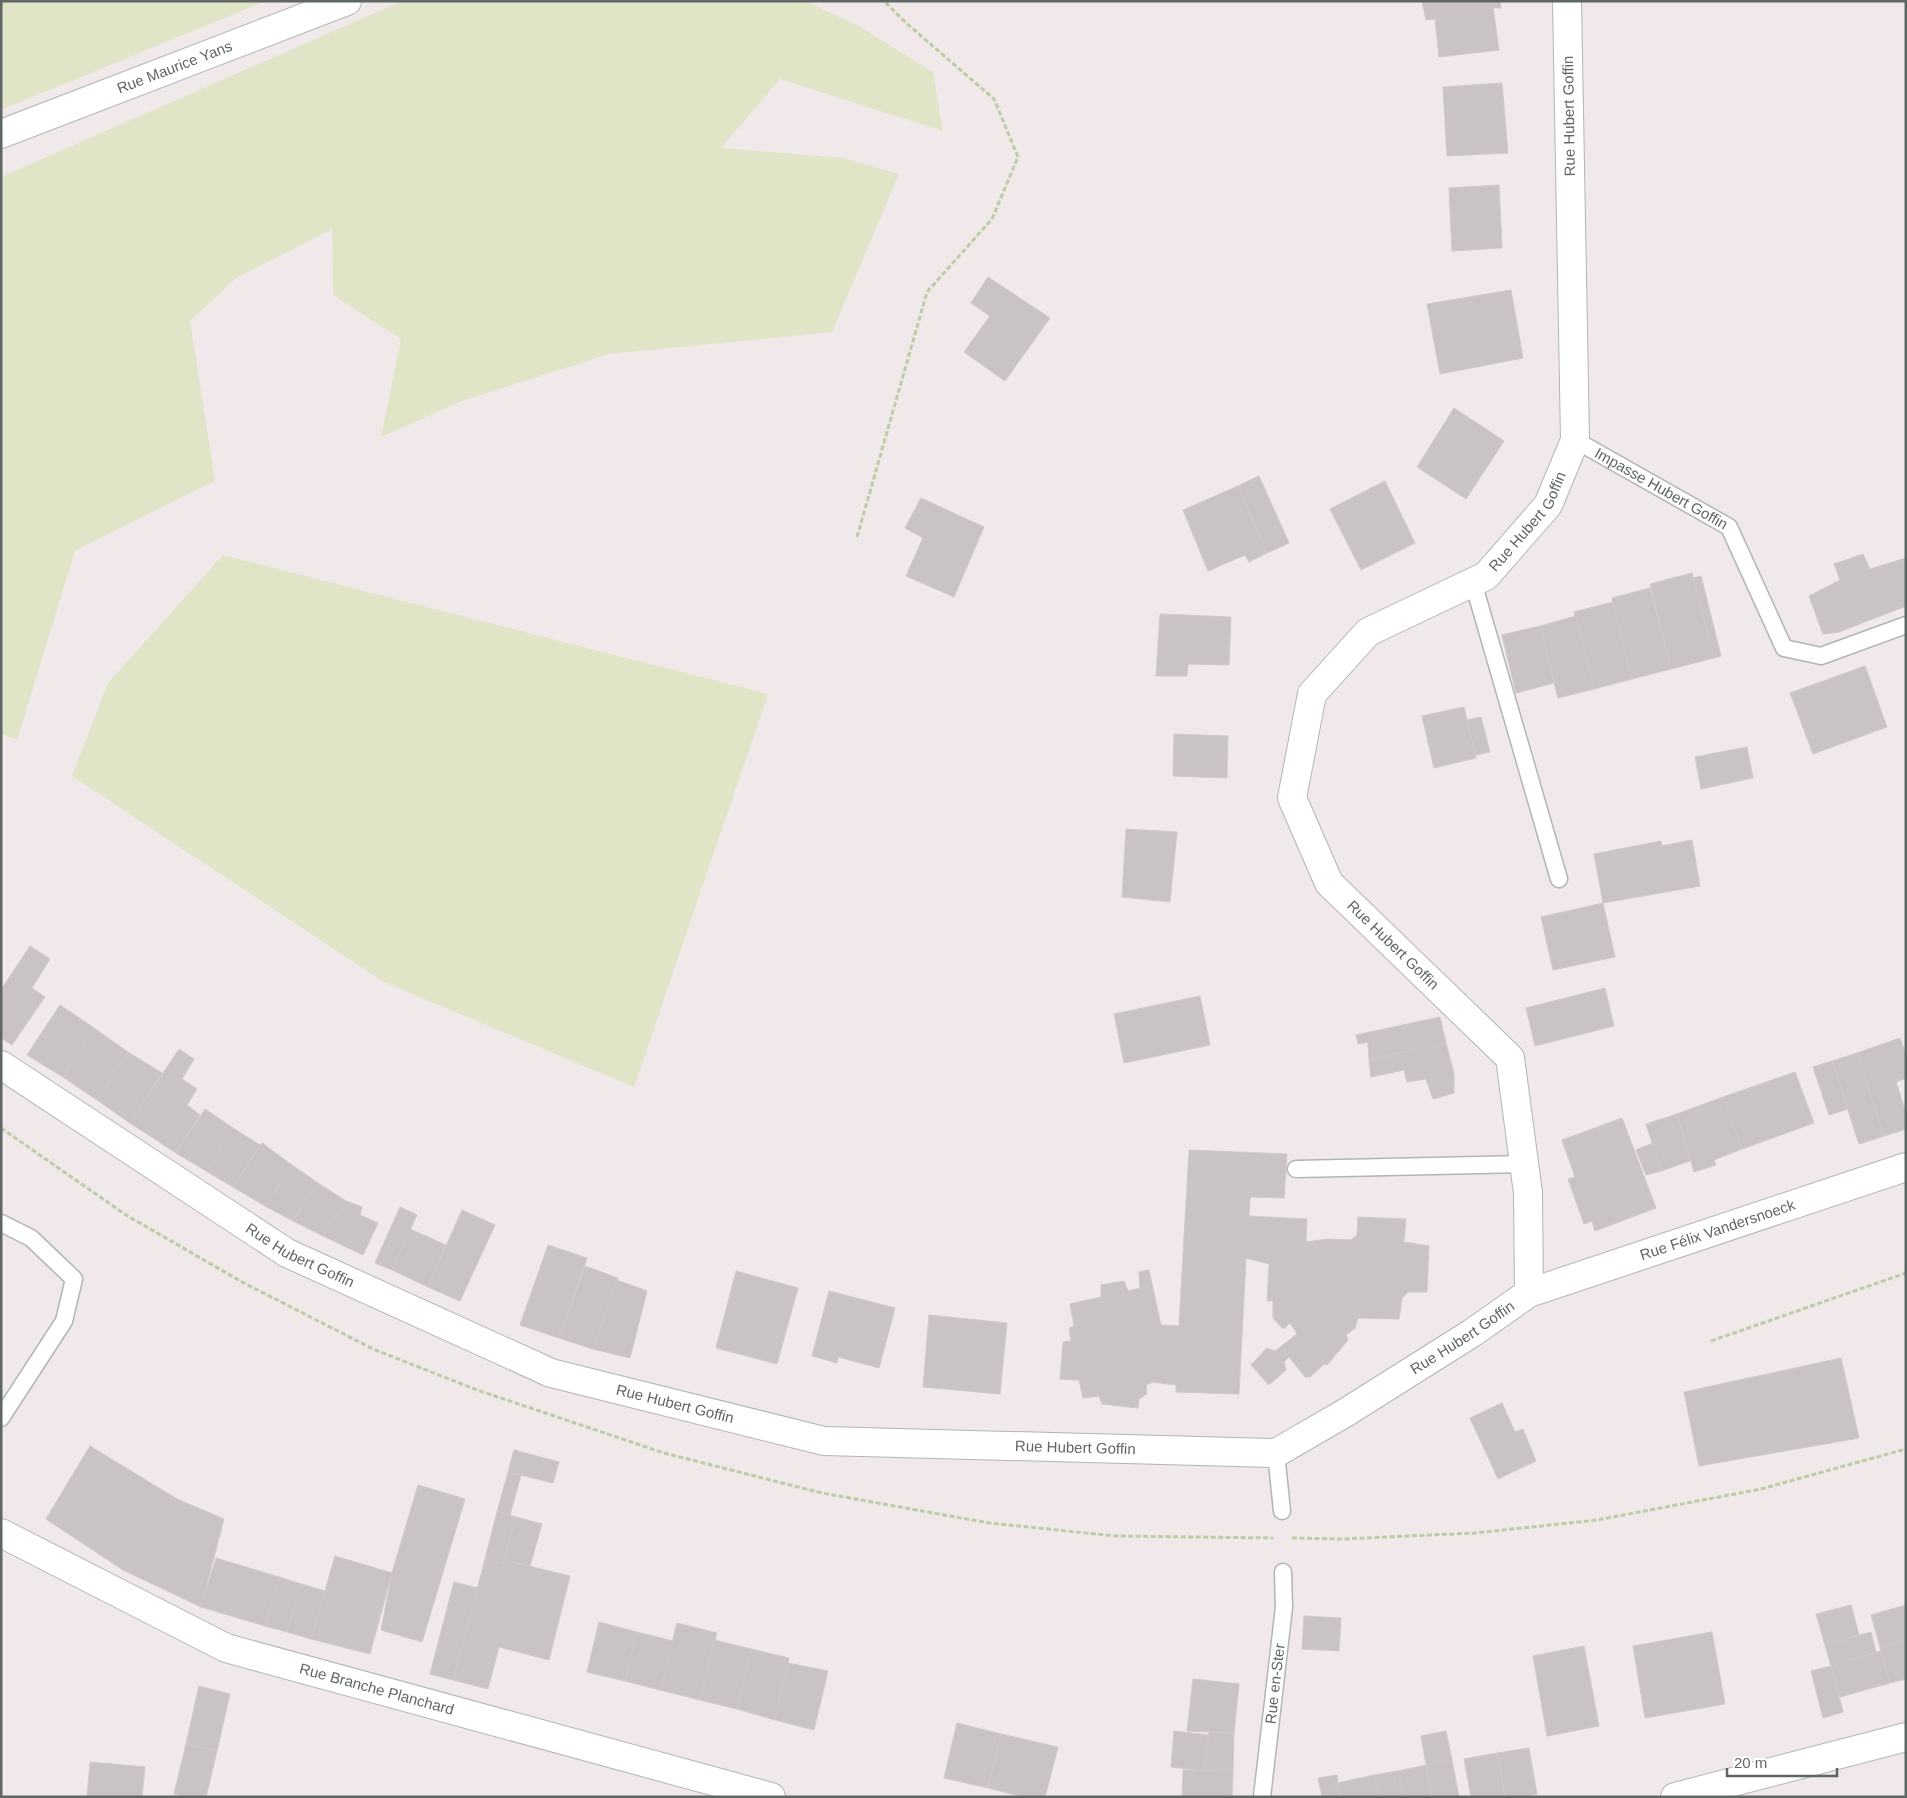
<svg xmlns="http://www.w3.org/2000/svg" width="1907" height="1798" font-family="Helvetica,sans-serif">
<rect width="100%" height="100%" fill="#f0e8e9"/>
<!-- green -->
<g fill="#e1e5c7">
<polygon points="1,1 266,1 1,110"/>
<polygon points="402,1 806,1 860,27 933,72 943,131 780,79 721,148 843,158 899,174 832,332 609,354 462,401 381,437 401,339 333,295 332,229 236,278 190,321 215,481 75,551 17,740 1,734 1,177"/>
<polygon points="223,555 768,694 634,1087 384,982 72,776 108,683"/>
</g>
<!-- building -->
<g fill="#c9c3c4" stroke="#d5c7c9">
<polygon points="1422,1 1500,1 1501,8 1493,8 1499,50 1439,57 1435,19 1426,20"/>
<polygon points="1502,83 1508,153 1447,156 1443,87"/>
<polygon points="1499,185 1502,248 1452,251 1449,188"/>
<polygon points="988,277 1050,318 1005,381 964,352 990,316 971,303"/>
<polygon points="1511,290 1523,358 1440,374 1427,304"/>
<polygon points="1454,408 1504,441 1466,499 1417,467"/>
<polygon points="1259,476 1289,543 1267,553 1238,486"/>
<polygon points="1385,481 1415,543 1361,570 1330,509"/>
<polygon points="1238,486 1267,553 1249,562 1245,555 1208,571 1183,510"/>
<polygon points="921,498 984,527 954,597 906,576 923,538 905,528"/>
<polygon points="1863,554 1870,569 1906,558 1906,606 1839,632 1823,634 1809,596 1840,580 1834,564"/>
<polygon points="1692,573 1714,658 1671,669 1650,584"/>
<polygon points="1701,576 1721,656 1714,658 1693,578"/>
<polygon points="1650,588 1671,669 1632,679 1612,598"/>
<polygon points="1613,602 1632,679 1594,689 1574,612"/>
<polygon points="1160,614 1231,617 1229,665 1188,664 1187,676 1156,676"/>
<polygon points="1576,616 1594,689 1558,698 1540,626"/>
<polygon points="1540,626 1554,683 1516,693 1502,635"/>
<polygon points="1865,666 1887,727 1813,754 1790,693"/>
<polygon points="1464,707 1476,758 1434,768 1422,716"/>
<polygon points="1481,717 1490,752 1476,755 1467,720"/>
<polygon points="1174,734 1228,736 1227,778 1173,776"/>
<polygon points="1747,747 1753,778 1701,789 1695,757"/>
<polygon points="1126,829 1177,832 1170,902 1122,897"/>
<polygon points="1692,840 1700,886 1603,903 1594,854 1661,841 1662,846"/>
<polygon points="1603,903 1615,957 1553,970 1541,917"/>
<polygon points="30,946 50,959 32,988 45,997 12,1045 1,1038 1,990"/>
<polygon points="1605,988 1614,1026 1535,1046 1526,1008"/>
<polygon points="1200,996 1210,1045 1124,1063 1114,1014"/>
<polygon points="60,1005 94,1028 63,1077 27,1055"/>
<polygon points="1440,1017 1446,1043 1369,1060 1368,1042 1358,1044 1356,1035"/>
<polygon points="94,1028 128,1052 97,1100 63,1077"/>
<polygon points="1900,1038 1906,1055 1906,1078 1896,1082 1906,1113 1906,1129 1884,1136 1857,1053"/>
<polygon points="1446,1043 1454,1074 1454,1093 1433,1099 1426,1079 1407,1082 1404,1070 1371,1077 1369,1060"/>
<polygon points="179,1049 194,1059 182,1079 197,1089 187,1105 200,1115 176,1153 130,1123"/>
<polygon points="128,1052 162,1073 130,1123 97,1100"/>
<polygon points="1857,1053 1884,1136 1859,1144 1832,1061"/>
<polygon points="1832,1061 1848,1109 1829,1115 1813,1067"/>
<polygon points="1795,1072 1814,1123 1742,1149 1723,1097"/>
<polygon points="1723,1097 1742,1149 1714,1160 1716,1165 1694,1172 1677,1114"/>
<polygon points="205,1109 233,1128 206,1171 176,1153"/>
<polygon points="1677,1114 1690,1161 1661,1171 1646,1124"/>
<polygon points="1622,1118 1656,1208 1595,1231 1592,1221 1584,1224 1568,1179 1575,1177 1562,1140"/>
<polygon points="233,1128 260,1145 233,1187 206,1171"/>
<polygon points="262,1143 292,1165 265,1206 233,1187"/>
<polygon points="1653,1143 1661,1171 1646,1175 1636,1150"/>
<polygon points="1189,1150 1287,1154 1284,1198 1252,1197 1250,1199 1249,1216 1307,1219 1306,1242 1328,1239 1351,1240 1357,1235 1358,1217 1406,1219 1404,1242 1429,1246 1427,1292 1408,1292 1402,1298 1399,1319 1358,1318 1355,1328 1346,1335 1348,1340 1327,1365 1324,1364 1310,1377 1305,1377 1289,1357 1284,1362 1286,1370 1269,1385 1251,1365 1267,1348 1275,1351 1297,1334 1290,1323 1285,1328 1282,1328 1273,1318 1273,1301 1267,1301 1269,1264 1246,1258 1239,1394 1176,1392 1176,1385 1153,1382 1146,1385 1147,1394 1139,1399 1138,1408 1102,1404 1099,1396 1083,1398 1079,1380 1060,1379 1063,1342 1071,1341 1069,1328 1074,1326 1070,1304 1101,1297 1101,1285 1124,1281 1128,1291 1140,1288 1139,1272 1149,1270 1161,1325 1179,1326"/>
<polygon points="292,1165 318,1183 293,1221 265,1206"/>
<polygon points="318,1183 346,1201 323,1236 293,1221"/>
<polygon points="346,1201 362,1207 360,1215 378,1223 363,1255 323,1236"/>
<polygon points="400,1207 417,1215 392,1270 375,1263"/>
<polygon points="462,1210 495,1225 460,1301 428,1287"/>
<polygon points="410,1229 446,1245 428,1287 392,1270"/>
<polygon points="548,1245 587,1258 559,1338 520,1325"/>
<polygon points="585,1266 618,1278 593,1349 559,1338"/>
<polygon points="736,1271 798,1288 777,1364 716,1348"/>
<polygon points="617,1280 647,1291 630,1358 593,1349"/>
<polygon points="829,1291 895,1308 879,1368 838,1357 837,1363 812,1356"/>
<polygon points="929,1315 1007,1323 1000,1394 923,1387"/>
<polygon points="1841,1358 1859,1438 1699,1466 1684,1392"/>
<polygon points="1502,1403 1515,1432 1523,1429 1536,1461 1498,1479 1470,1418"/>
<polygon points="90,1446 177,1499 224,1519 201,1607 123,1570 46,1519"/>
<polygon points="514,1450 559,1462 553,1483 508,1472"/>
<polygon points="508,1472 521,1475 510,1515 497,1512"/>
<polygon points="418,1485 465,1499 422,1642 381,1630 392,1573"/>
<polygon points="497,1512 516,1517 503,1564 485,1559"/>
<polygon points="516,1517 542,1524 530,1566 504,1560"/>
<polygon points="335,1556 392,1573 370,1654 311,1639"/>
<polygon points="216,1558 279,1577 265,1626 201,1607"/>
<polygon points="485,1559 503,1564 504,1560 570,1576 549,1660 499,1647 488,1689 453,1680"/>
<polygon points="279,1577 301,1584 287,1632 265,1626"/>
<polygon points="454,1582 478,1588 453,1680 430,1674"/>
<polygon points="301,1584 325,1591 311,1639 287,1632"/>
<polygon points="1851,1605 1859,1635 1825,1645 1816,1614"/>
<polygon points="1906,1605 1906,1640 1880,1647 1871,1615"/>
<polygon points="1304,1616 1341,1618 1339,1651 1302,1649"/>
<polygon points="599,1622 637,1632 625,1681 587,1672"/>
<polygon points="677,1623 717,1633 700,1700 660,1690"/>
<polygon points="637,1632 673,1641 660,1690 625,1681"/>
<polygon points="1712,1632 1725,1704 1645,1718 1633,1646"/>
<polygon points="1871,1632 1876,1652 1831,1666 1825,1645"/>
<polygon points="714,1640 751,1649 737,1709 700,1700"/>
<polygon points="1906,1640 1906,1679 1890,1683 1880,1647"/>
<polygon points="1584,1646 1599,1726 1547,1736 1533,1656"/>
<polygon points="751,1649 789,1658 775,1720 737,1709"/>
<polygon points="1881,1651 1890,1683 1840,1697 1831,1666"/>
<polygon points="788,1663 828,1671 814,1730 775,1720"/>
<polygon points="1831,1666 1843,1712 1823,1718 1811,1671"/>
<polygon points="1193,1679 1239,1684 1234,1733 1187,1731"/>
<polygon points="199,1686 230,1694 217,1751 186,1744"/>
<polygon points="957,1723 1001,1734 988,1788 944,1778"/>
<polygon points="1174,1731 1209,1735 1204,1771 1171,1767"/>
<polygon points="1446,1731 1452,1760 1426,1765 1421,1736"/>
<polygon points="1209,1732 1234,1733 1233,1771 1204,1771"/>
<polygon points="1001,1734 1058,1747 1045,1797 1024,1797 988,1788"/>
<polygon points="186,1744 217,1751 206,1797 186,1797 174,1794"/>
<polygon points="1529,1748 1537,1794 1525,1797 1505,1797 1497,1753"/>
<polygon points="1497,1753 1505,1797 1471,1797 1464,1759"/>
<polygon points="1452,1760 1459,1797 1432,1797 1426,1765"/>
<polygon points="90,1762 145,1767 142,1797 87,1797"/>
<polygon points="1426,1765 1432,1797 1403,1797 1398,1771"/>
<polygon points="1183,1770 1233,1771 1232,1797 1182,1797"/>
<polygon points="1398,1771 1403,1797 1379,1797 1374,1775"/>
<polygon points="1337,1775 1340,1797 1322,1797 1318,1778"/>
<polygon points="1374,1775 1379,1797 1340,1797 1337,1783"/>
</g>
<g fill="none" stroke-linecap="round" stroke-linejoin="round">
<!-- service casing -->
<g stroke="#b0b6b5" stroke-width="19">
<g id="service">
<path id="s1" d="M1575 440 1729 527 1784 648 1821 656 1906 625"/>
<polyline points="1473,582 1559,879"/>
<polyline points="1296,1169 1524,1164"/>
<polyline points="1,1223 31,1238 74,1279 64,1321 1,1418"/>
<polyline points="1276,1453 1282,1511"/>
<path id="s2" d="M1262 1797 1284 1607 1283 1572"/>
</g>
</g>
<!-- minor casing -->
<g stroke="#b0b6b5" stroke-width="30">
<g id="minor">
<path id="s3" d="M1 134 347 1"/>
<path id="s4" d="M1 1065 287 1253 551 1373 824 1441 1276 1453 1345 1413 1472 1333 1529 1293 1906 1167"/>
<path id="s5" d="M1529 1293 1528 1193 1510 1058 1329 883 1292 798 1312 694 1368 632 1486 576 1548 505 1575 440 1567 1"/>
</g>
</g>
<!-- secondary casing -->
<g stroke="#b0b7b6" stroke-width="30">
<g id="secondary">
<path id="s6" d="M1 1533 226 1648 771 1797"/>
<polyline points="1675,1797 1906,1737"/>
</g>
</g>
<!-- path -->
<g stroke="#bccda5" stroke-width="3" stroke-dasharray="5 2.5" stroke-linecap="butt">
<polyline points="857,537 927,292 992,219 1018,157 994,99 905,22 884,1"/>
<polyline points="1,1128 126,1215 242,1282 373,1349 477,1390 664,1453 822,1493 989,1523 1116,1536 1273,1538"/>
<polyline points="1711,1341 1906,1273"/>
<polyline points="1292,1538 1342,1539 1475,1533 1597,1520 1761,1489 1906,1449"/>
</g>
<!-- service -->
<use href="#service" stroke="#fff" stroke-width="16"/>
<!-- minor -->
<use href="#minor" stroke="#fff" stroke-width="28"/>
<!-- secondary -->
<use href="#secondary" stroke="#fff" stroke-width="28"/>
</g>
<g text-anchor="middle" stroke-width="4.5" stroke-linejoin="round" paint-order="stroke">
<!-- street labels -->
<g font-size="15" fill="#5f6765" stroke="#fff">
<text dy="5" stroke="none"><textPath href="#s3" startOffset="186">Rue Maurice Yans</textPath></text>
<text transform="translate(1569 116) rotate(-91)" y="5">Rue Hubert Goffin</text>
<text dy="5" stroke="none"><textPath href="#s1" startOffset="99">Impasse Hubert Goffin</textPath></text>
<text dy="5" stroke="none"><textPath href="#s5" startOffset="970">Rue Hubert Goffin</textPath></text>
<text transform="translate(1393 945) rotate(44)" y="5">Rue Hubert Goffin</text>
<text dy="5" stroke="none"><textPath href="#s4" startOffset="1864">Rue Félix Vandersnoeck</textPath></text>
<text dy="5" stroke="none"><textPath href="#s4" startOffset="355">Rue Hubert Goffin</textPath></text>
<text dy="5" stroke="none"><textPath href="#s4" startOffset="1585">Rue Hubert Goffin</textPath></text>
<text dy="5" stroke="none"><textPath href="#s4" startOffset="760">Rue Hubert Goffin</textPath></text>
<text dy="5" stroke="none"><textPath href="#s4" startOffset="1165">Rue Hubert Goffin</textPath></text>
<text dy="5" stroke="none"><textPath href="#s2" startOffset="114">Rue en-Ster</textPath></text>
<text dy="5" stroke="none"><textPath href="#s6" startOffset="409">Rue Branche Planchard</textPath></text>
</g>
</g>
<!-- border -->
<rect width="1907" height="1798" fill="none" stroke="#5f6765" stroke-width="5"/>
<!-- scale -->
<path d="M1727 1768v8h110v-8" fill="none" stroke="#5f6765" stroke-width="2.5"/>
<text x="1734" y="1768" font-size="15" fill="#5f6765" stroke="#ffffff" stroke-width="4" paint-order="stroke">20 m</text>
</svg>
